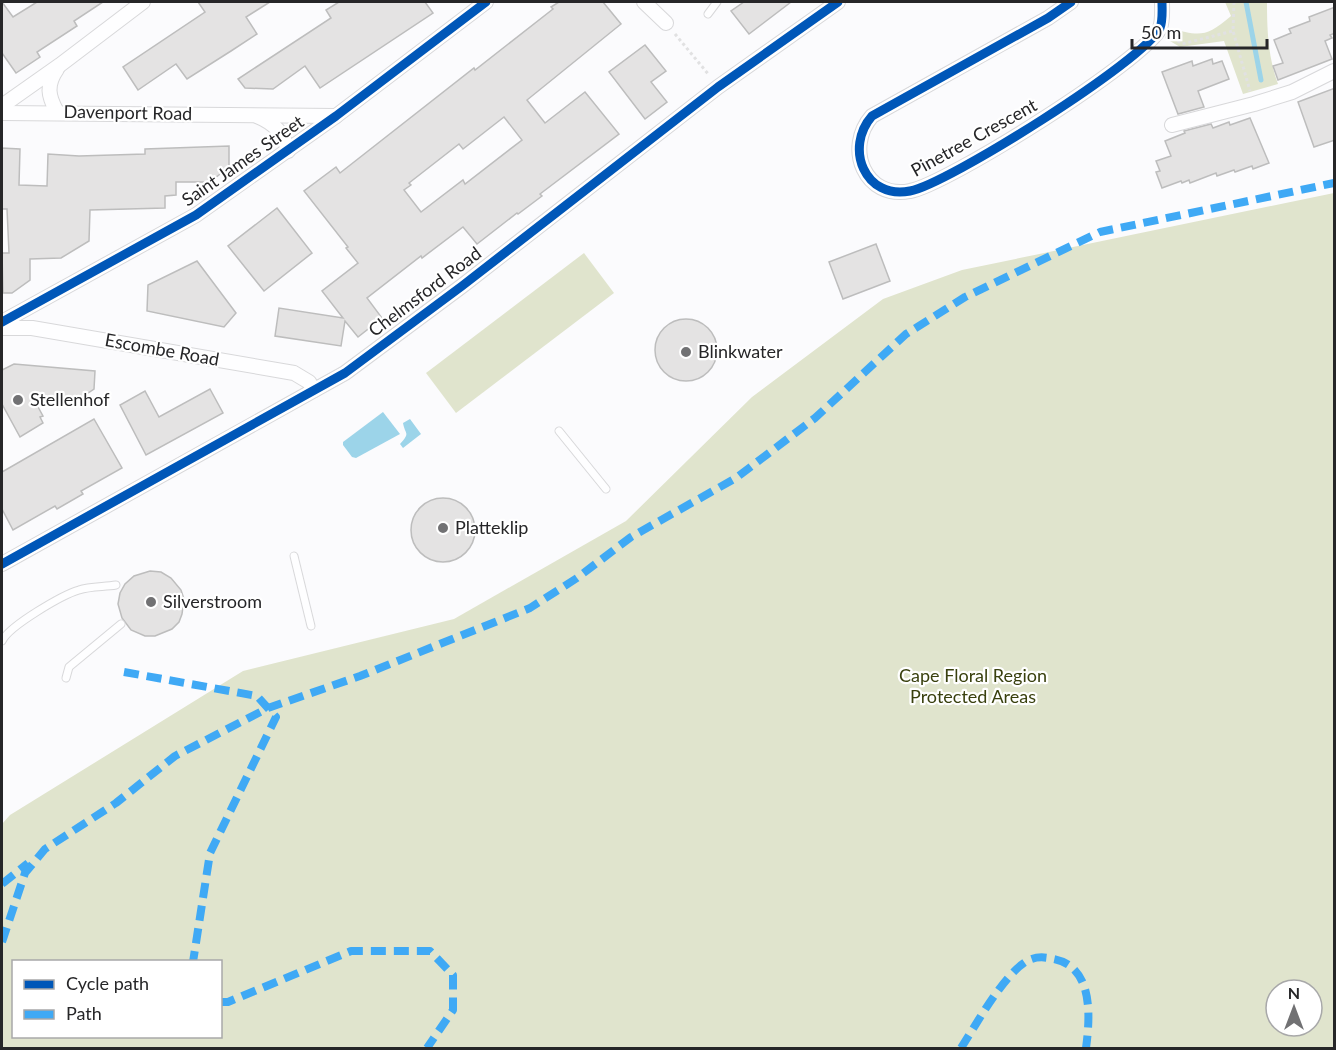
<svg xmlns="http://www.w3.org/2000/svg" width="1336" height="1050" font-family="Lato,sans-serif">
<rect width="100%" height="100%" fill="#fbfbfd"/>
<!-- green -->
<g fill="#e0e4cd" fill-rule="evenodd">
<path d="M1225 2H1267C1267 30 1268 57 1278 84L1243 94 1224 41 1180 47 1165 38 1169 28C1200 36 1205 38 1231 16Z"/>
<path d="M1334 193V1048H2V824L10 815 243 671 454 619 626 521 752 397 883 299 962 270ZM14 962H220V1036H14ZM1276 990H1312V1026H1276Z"/>
<polygon points="584,253 614,293 456,413 426,373"/>
</g>
<!-- water -->
<g fill="#9cd4e9">
<polygon points="383,412 400,434 356,458 352,457 343,445 343,442"/>
<path d="M410 419 421 434 403 448 400 444C411 432 405 435 403 423Z"/>
</g>
<g fill="none" stroke-linecap="round" stroke-linejoin="round">
<!-- stream -->
<polyline stroke="#9cd4e9" stroke-width="5" points="1246,2 1261,80"/>
</g>
<!-- building -->
<g fill="#e4e3e3" stroke="#bdbdbd" stroke-width="1.5" fill-rule="evenodd">
<polygon points="2,2 13,17 37,2 103,2 74,21 77,26 37,52 40,57 16,73 2,53"/>
<polygon points="198,2 270,2 246,17 257,34 231,51 187,79 176,64 138,90 123,67 205,12"/>
<polygon points="339,2 425,2 433,13 320,88 305,66 273,89 245,88 238,79 331,18 326,10"/>
<path d="M559 2H603L621 24 527 100 545 123 585 92 619 134 540 194 542 196 518 214 517 213 477 244 463 227 422 258 421 256 367 298 382 318 358 337 345 321 341 346 275 336 279 308 343 318 322 291 358 263 346 248 348 247 304 191 336 167 340 173 474 68 475 70 553 9 551 7ZM504 117 522 140 465 184 463 180 421 212 404 190 411 185 409 183 459 144 463 149Z"/>
<polygon points="744,2 791,2 749,34 731,11"/>
<polygon points="1335,7 1335,33 1330,35 1332,38 1325,41 1332,59 1278,80 1273,66 1283,63 1274,40 1291,33 1289,29 1310,21 1309,17"/>
<polygon points="645,45 666,71 651,82 667,102 645,119 609,72"/>
<polygon points="1212,59 1213,64 1222,61 1229,79 1198,91 1204,107 1178,114 1162,72 1192,61 1193,66"/>
<polygon points="1335,88 1335,140 1314,147 1298,102"/>
<polygon points="1250,118 1269,163 1253,169 1252,166 1235,172 1234,170 1217,176 1216,173 1190,183 1189,180 1182,183 1181,181 1162,188 1156,172 1160,171 1156,161 1171,156 1165,141 1185,133 1184,131 1211,124 1213,128 1229,122 1230,125"/>
<polygon points="229,146 229,167 210,182 176,182 176,195 165,196 165,208 90,210 89,241 61,258 30,259 30,280 12,293 3,293 2,253 9,253 7,209 2,209 2,148 20,149 19,185 47,186 48,154 79,156 145,154 145,149"/>
<polygon points="277,208 312,253 264,291 228,246"/>
<polygon points="876,244 890,281 843,299 829,262"/>
<polygon points="197,261 236,313 224,327 147,311 148,285"/>
<circle cx="686" cy="350" r="31"/>
<polygon points="14,364 95,371 94,389 73,403 32,396 43,416 40,417 43,423 20,437 2,404 2,370"/>
<polygon points="210,389 223,413 146,455 120,405 145,391 159,417"/>
<polygon points="94,419 122,468 81,491 83,494 57,509 55,506 13,530 2,509 2,472"/>
<circle cx="443" cy="530" r="32"/>
<polygon points="150,571 161,572 171,578 181,590 184,599 182,614 179,622 172,629 155,636 145,636 131,630 122,618 118,604 120,593 125,584 134,576"/>
</g>
<g fill="none" stroke-linecap="round" stroke-linejoin="round">
<!-- lane casing -->
<g stroke="#d8d8da" stroke-width="9">
<g id="lane">
<polyline points="708,14 717,2"/>
<polyline points="559,431 606,489"/>
<polyline points="294,556 311,626"/>
<path d="M2 641C9 626 62 595 79 590 90 586 104 587 116 585"/>
<polyline points="66,678 69,667 121,624"/>
</g>
</g>
<!-- street casing -->
<g stroke="#d8d8da" stroke-width="16">
<g id="street">
<polyline points="644,2 666,23"/>
<path d="M1071 2 1048 18 872 116C844 148 865 200 910 191 946 185 1145 60 1160 28 1163 20 1162 10 1162 2"/>
<polyline points="2,106 60,65 143,2"/>
<path d="M57 112C48 96 46 85 57 69"/>
<polyline points="2,113 336,116"/>
<path d="M257 116C274 123 284 133 288 151"/>
<polyline points="1172,125 1254,104 1292,92 1334,71"/>
<polyline points="2,322 196,215 336,116 486,2"/>
<polyline points="2,328 32,328 294,373 309,382 314,390"/>
<polyline points="2,564 345,373 462,286 718,87 838,2"/>
</g>
</g>
<!-- path -->
<g stroke="#e1e1e2" stroke-width="3" stroke-dasharray="3 3" stroke-linecap="butt">
<polyline points="1234,2 1233,31 1250,91"/>
<polyline points="675,34 709,75"/>
<polyline points="1173,37 1182,44 1233,31"/>
</g>
<!-- lane -->
<use href="#lane" stroke="#fefeff" stroke-width="7"/>
<!-- street -->
<use href="#street" stroke="#fefeff" stroke-width="14"/>
<!-- quiet -->
<g stroke="#3fa9f5" stroke-width="8" stroke-dasharray="15 8" stroke-linecap="butt">
<polyline points="124,672 257,696 276,717 210,853 193,962"/>
<polyline points="2,884 28,863"/>
<polyline points="2,942 25,873 45,849 116,803 175,756 268,708 360,676 530,608 577,578 631,537 736,478 815,418 906,334 965,297 1100,232 1334,183"/>
<polyline points="220,1002 228,1002 351,951 430,951 453,975 453,1010 427,1048"/>
<path d="M961 1048C976 1025 1003 975 1027 961 1036 956 1045 957 1054 959 1094 967 1090 1018 1086 1048"/>
</g>
<!-- cycleway casing -->
<g stroke="#fff" stroke-width="13">
<g id="cycleway">
<path d="M1071 2 1048 18 872 116C844 148 865 200 910 191 946 185 1145 60 1160 28 1163 20 1162 10 1162 2"/>
<polyline points="2,322 196,215 336,116 486,2"/>
<polyline points="2,564 345,373 462,286 718,87 838,2"/>
</g>
</g>
<!-- cycleway -->
<use href="#cycleway" stroke="#0057b8" stroke-width="9"/>
</g>
<!-- markers -->
<g fill="#717173" stroke="#fff" stroke-width="2">
<circle cx="686" cy="352" r="6"/>
<circle cx="18" cy="400" r="6"/>
<circle cx="443" cy="528" r="6"/>
<circle cx="151" cy="602" r="6"/>
</g>
<g text-anchor="middle" stroke-width="4.5" stroke-linejoin="round" paint-order="stroke">
<!-- street labels -->
<g font-size="18" fill="#262628" stroke="#fff">
<text transform="translate(128 113) rotate(1)" y="6">Davenport Road</text>
<text transform="translate(974 138) rotate(-29)" y="6">Pinetree Crescent</text>
<text transform="translate(243 161) rotate(-35)" y="6">Saint James Street</text>
<text transform="translate(425 292) rotate(-37)" y="6">Chelmsford Road</text>
<text transform="translate(162 350) rotate(10)" y="6">Escombe Road</text>
</g>
<!-- poi labels -->
<g font-size="18" fill="#262628" stroke="#fff" text-anchor="start">
<text x="698" y="358">Blinkwater</text>
<text x="30" y="406">Stellenhof</text>
<text x="455" y="534">Platteklip</text>
<text x="163" y="608">Silverstroom</text>
</g>
<!-- park labels -->
<g font-size="18" fill="#39400e" stroke="#fff">
<text x="973" y="682">Cape Floral Region<tspan x="973" dy="21">Protected Areas</tspan></text>
</g>
</g>
<!-- border -->
<rect width="1336" height="1050" fill="none" stroke="#262628" stroke-width="6"/>
<!-- legend -->
<rect x="12" y="960" width="210" height="78" fill="#ffffff" stroke="#a8a8a9" stroke-width="1.5"/>
<rect x="24" y="980" width="30" height="9" fill="#0057b8" stroke="#a8a8a9" stroke-width="1.5"/>
<text x="66" y="990" font-size="18" fill="#262628">Cycle path</text>
<rect x="24" y="1010" width="30" height="9" fill="#3fa9f5" stroke="#a8a8a9" stroke-width="1.5"/>
<text x="66" y="1020" font-size="18" fill="#262628">Path</text>
<!-- north arrow -->
<g transform="translate(1294 1008)"><circle r="28" fill="#ffffff" stroke="#a8a8a9" stroke-width="1.5"/>
<path d="M0-4.5L10 22L0 15L-10 22Z" fill="#717173"/>
<text y="-9" font-size="16" font-weight="bold" text-anchor="middle" fill="#262628">N</text>
</g>
<!-- scale -->
<path d="M1132 39v9h135v-9" fill="none" stroke="#262628" stroke-width="3"/>
<text x="1141" y="39" font-size="18" fill="#262628" stroke="#ffffff" stroke-width="4.5" paint-order="stroke">50 m</text>
</svg>
